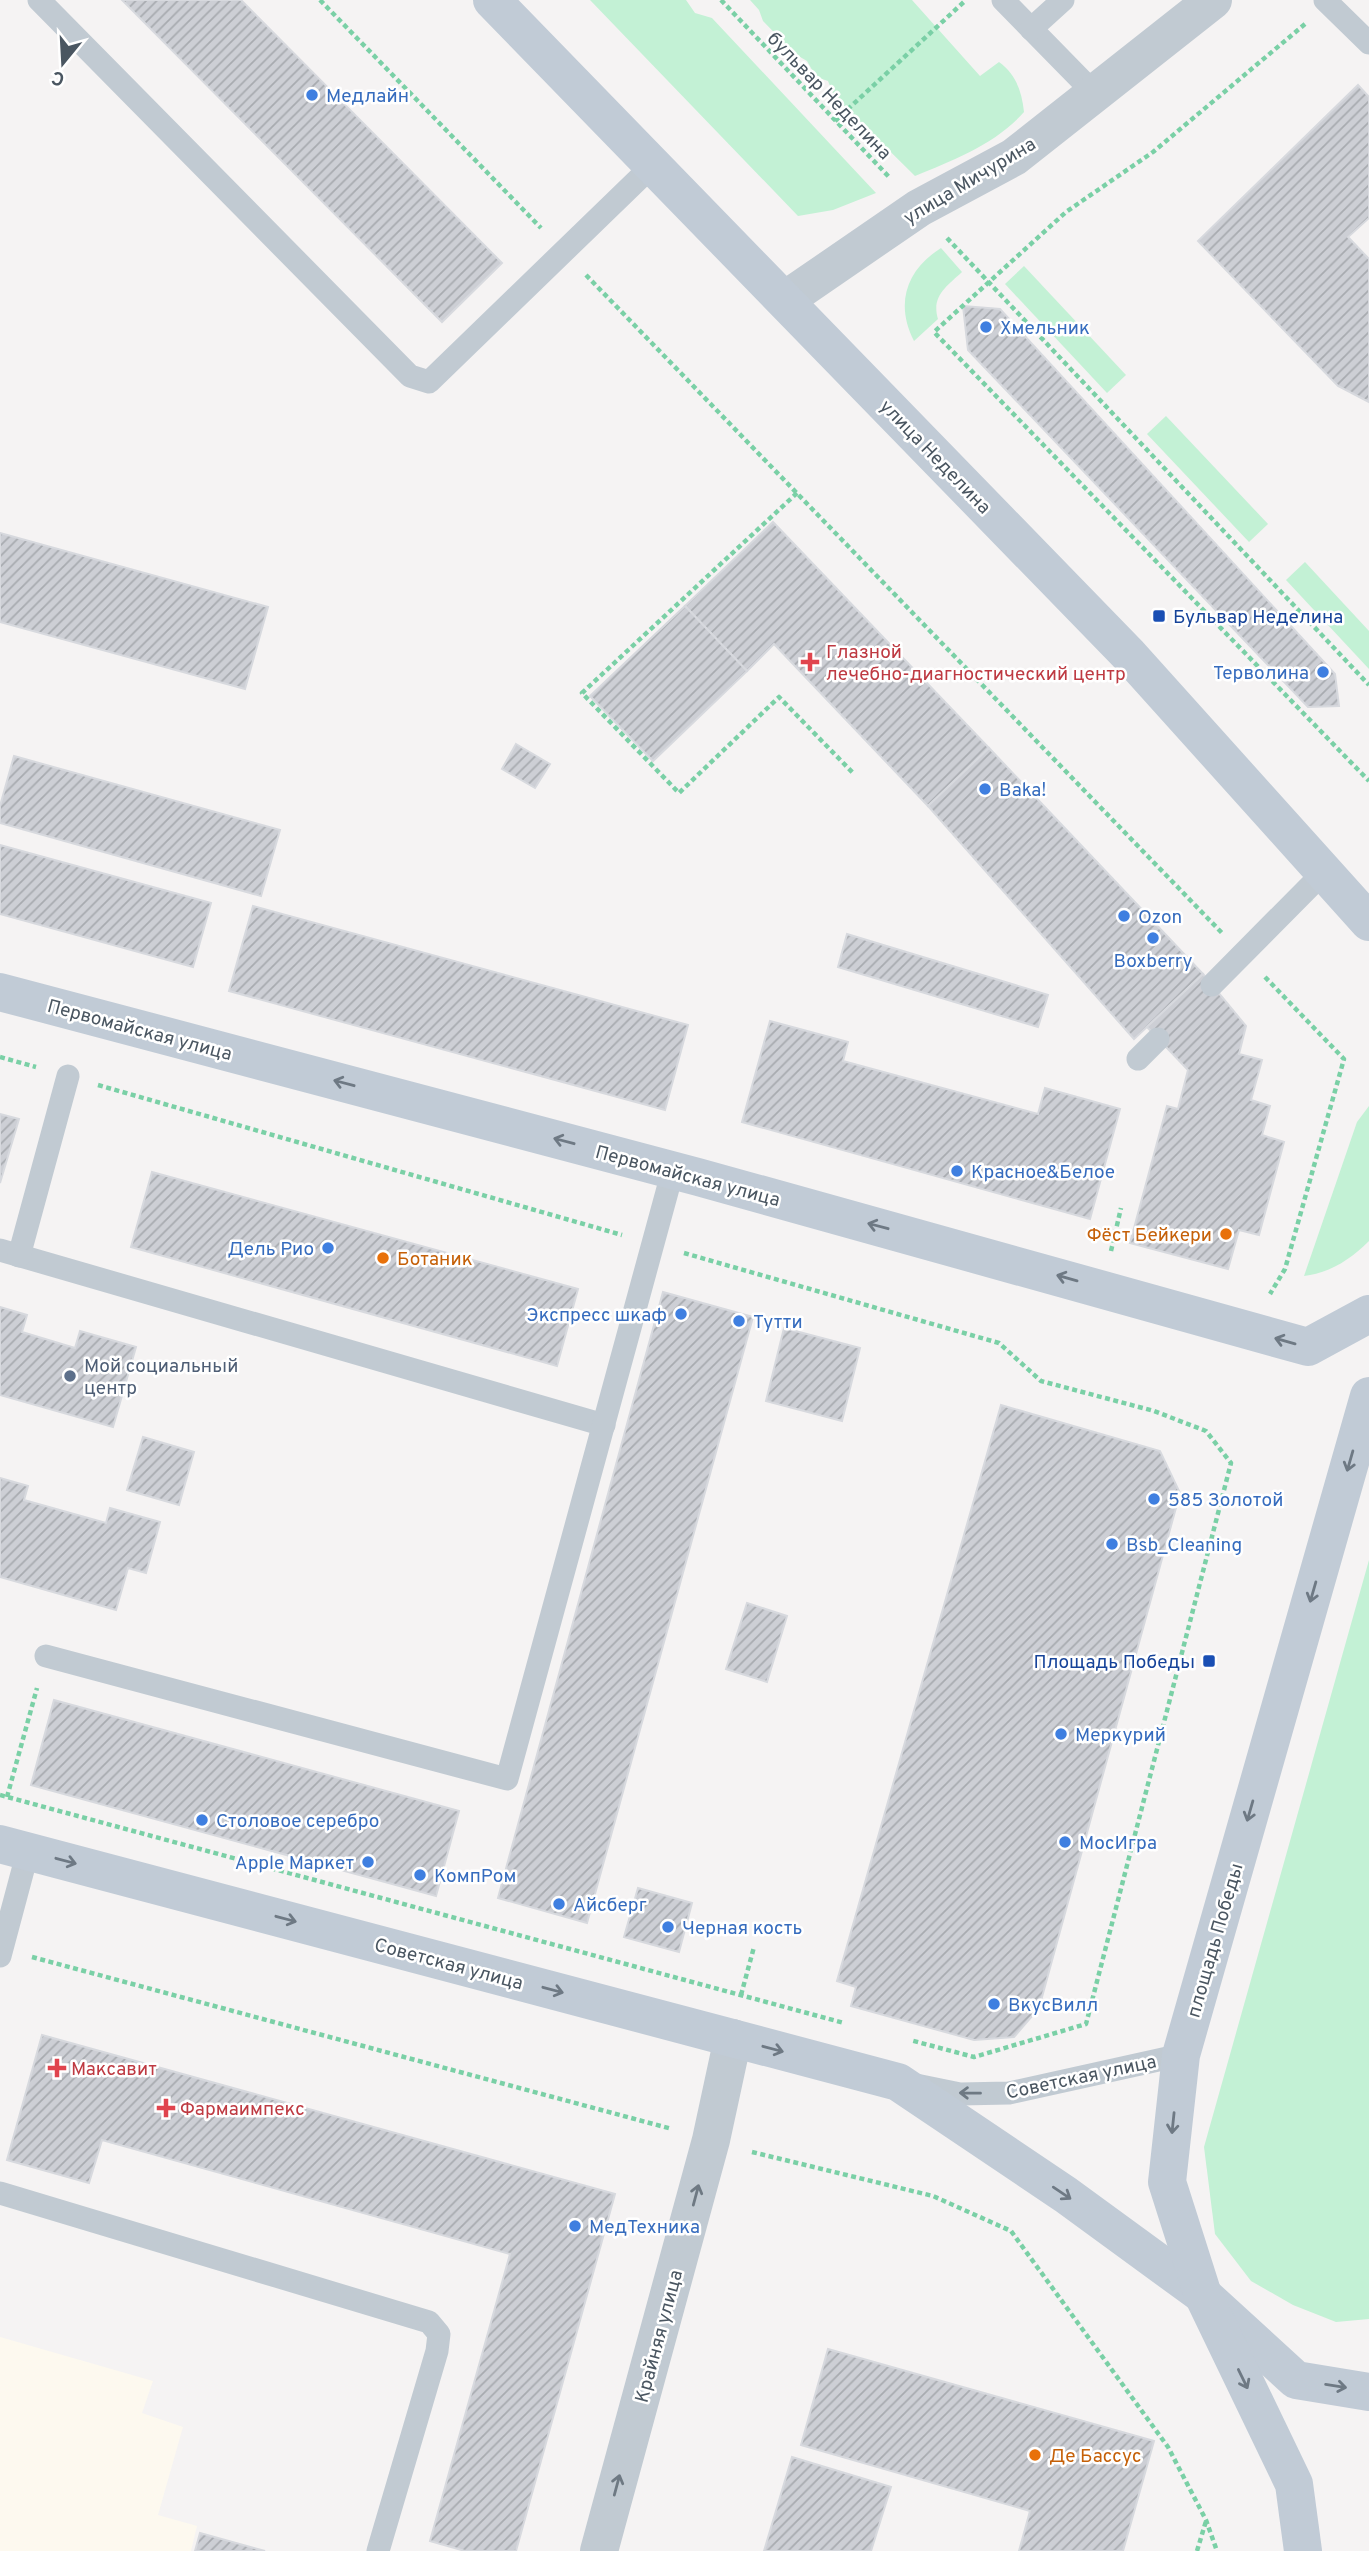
<svg xmlns="http://www.w3.org/2000/svg" width="1369" height="2551" font-family="Overpass,sans-serif">
<defs>
<pattern id="building-hatch" width="6" height="6" patternUnits="userSpaceOnUse" patternTransform="scale(1.75)"><rect width="6" height="6" fill="#cdcfd5"/><path d="M-1 1l2-2M0 6l6-6M5 7l2-2" fill="none" stroke="#a8abb0"/></pattern>
</defs>
<rect width="100%" height="100%" fill="#f5f3f3"/>
<!-- commercial -->
<polygon fill="#fdf9ef" points="0,2337 153,2381 142,2413 183,2427 158,2515 197,2526 191,2551 0,2551"/>
<!-- green -->
<g fill="#c3f1d5">
<polygon points="590,0 686,0 695,13 712,18 876,193 833,210 798,216"/>
<path d="M750 0H912L980 76 999 62C1016 74 1022 92 1024 112 996 144 953 160 915 176L834 96 828 81 816 77 807 61 795 54 763 21 759 10Z"/>
<path d="M941 248 962 272C947 286 931 296 938 319L914 341C895 304 906 270 941 248Z"/>
<polygon points="1024,266 1126,375 1107,393 1005,284"/>
<polygon points="1166,416 1268,524 1249,542 1147,434"/>
<polygon points="1305,562 1369,631 1369,669 1286,580"/>
<path d="M1369 1106V1241C1351 1259 1330 1273 1304 1276L1357 1122Z"/>
<polygon points="1369,1560 1369,2319 1336,2322 1293,2305 1251,2281 1215,2234 1204,2147"/>
</g>
<!-- building -->
<g fill="url(#building-hatch)" stroke="#d7d9de" stroke-width="2">
<polygon points="122,0 241,0 502,263 442,322"/>
<polygon points="1358,85 1369,97 1369,218 1348,237 1369,259 1369,402 1338,386 1198,241"/>
<polygon points="963,306 1000,309 1335,674 1339,706 1308,707 968,350"/>
<polygon points="773,522 989,748 928,806 774,644 747,671 685,606"/>
<polygon points="0,533 268,607 245,689 0,622"/>
<polygon points="685,606 747,671 653,761 590,696"/>
<polygon points="516,744 550,764 535,788 502,769"/>
<polygon points="989,748 1203,974 1134,1039 928,806"/>
<polygon points="14,756 280,830 261,896 0,823 0,806"/>
<polygon points="0,845 211,903 193,967 0,914"/>
<polygon points="253,906 688,1025 665,1110 229,991"/>
<polygon points="847,934 1048,995 1038,1027 838,967"/>
<polygon points="1203,974 1246,1026 1239,1054 1262,1060 1251,1100 1270,1106 1262,1135 1284,1142 1259,1235 1239,1230 1228,1269 1130,1243 1167,1106 1178,1109 1188,1070 1147,1027"/>
<polygon points="770,1021 848,1042 843,1061 1038,1114 1045,1088 1120,1109 1090,1219 742,1122"/>
<polygon points="0,1114 19,1119 0,1183"/>
<polygon points="152,1172 578,1289 557,1366 131,1247"/>
<polygon points="663,1292 753,1317 587,1923 498,1898"/>
<polygon points="0,1307 27,1315 22,1332 75,1348 80,1331 136,1347 113,1427 0,1395"/>
<polygon points="784,1328 860,1348 842,1421 766,1401"/>
<polygon points="1001,1405 1160,1451 1180,1493 1039,2008 1014,2037 974,2040 851,2006 856,1987 837,1981"/>
<polygon points="143,1437 194,1452 179,1505 127,1490"/>
<polygon points="0,1478 28,1486 24,1500 106,1523 110,1508 160,1522 146,1573 128,1568 116,1610 0,1577"/>
<polygon points="747,1603 787,1616 767,1682 726,1669"/>
<polygon points="54,1700 459,1811 436,1896 31,1785"/>
<polygon points="638,1888 692,1903 679,1952 624,1937"/>
<polygon points="42,2035 615,2194 516,2551 465,2551 430,2541 510,2254 102,2140 89,2183 7,2160"/>
<polygon points="828,2349 1154,2441 1123,2551 1019,2551 1030,2511 801,2445"/>
<polygon points="792,2457 891,2487 871,2551 764,2551"/>
<polygon points="200,2533 265,2551 195,2551"/>
</g>
<g fill="none" stroke-linecap="round" stroke-linejoin="round">
<!-- path -->
<g stroke="#7ad0a6" stroke-width="4.5" stroke-dasharray="5 3.5" stroke-linecap="butt">
<polyline points="320,0 541,228"/>
<polyline points="721,0 890,178"/>
<polyline points="1305,24 1153,152 1066,212 934,332 1369,781"/>
<polyline points="835,121 966,0"/>
<polyline points="947,238 1369,685"/>
<polyline points="586,275 1222,933"/>
<polyline points="797,493 582,693 679,793 779,697 854,774"/>
<polyline points="1265,977 1344,1059 1285,1269 1270,1294"/>
<polyline points="0,1057 36,1067"/>
<polyline points="98,1085 622,1235"/>
<polyline points="1111,1251 1121,1208"/>
<polyline points="684,1253 999,1343 1041,1381 1154,1411 1206,1431 1231,1463 1086,2024 974,2057 910,2040"/>
<polyline points="0,1795 844,2023"/>
<polyline points="7,1797 37,1688"/>
<polyline points="32,1957 672,2129"/>
<polyline points="741,1995 754,1947"/>
<polyline points="752,2152 933,2196 1011,2231 1168,2447 1206,2520 1217,2551"/>
<polyline points="1197,2551 1206,2521"/>
</g>
<!-- lane -->
<g stroke="#c1cad2" stroke-width="23">
<polyline points="39,0 410,376 429,382 653,165"/>
<polyline points="1003,0 1096,95"/>
<polyline points="1325,0 1369,43"/>
<polyline points="1031,29 1063,0"/>
<polyline points="1212,985 1323,873"/>
<polyline points="1138,1059 1158,1039"/>
<polyline points="0,1250 604,1425"/>
<polyline points="19,1256 68,1076"/>
<polyline points="46,1656 507,1779 673,1170"/>
<polyline points="0,1956 28,1851"/>
<polyline points="916,2085 960,2094 1009,2093 1181,2055"/>
<polyline points="0,2193 429,2322 439,2334 437,2351 378,2551"/>
</g>
<!-- street -->
<g stroke="#c1cad2" stroke-width="38">
<polyline points="785,300 919,208 1014,157 1213,0"/>
<polyline points="599,2551 711,2140 733,2038"/>
</g>
<!-- secondary -->
<g stroke="#c1cbd6" stroke-width="38">
<polyline points="492,0 1128,654 1369,922"/>
<polyline points="0,992 698,1177 1308,1347 1369,1314"/>
<polyline points="0,1844 898,2082 1066,2195 1203,2295 1296,2380 1369,2392"/>
<polyline points="1303,2551 1294,2484 1203,2295 1167,2182 1181,2055 1369,1396"/>
</g>
</g>
<!-- one-way arrows -->
<defs><path id="oneway-shaft" d="M-6 0H5M1.5-3L5.5 0L1.5 3" fill="none" stroke-width="1.6" stroke-linecap="round" stroke-linejoin="round" transform="scale(1.75)"/></defs>
<g stroke="#6e7984">
<use href="#oneway-shaft" transform="translate(344 1083) rotate(-165)"/>
<use href="#oneway-shaft" transform="translate(564 1141) rotate(-165)"/>
<use href="#oneway-shaft" transform="translate(878 1226) rotate(-165)"/>
<use href="#oneway-shaft" transform="translate(1067 1278) rotate(-164)"/>
<use href="#oneway-shaft" transform="translate(1285 1341) rotate(-164)"/>
<use href="#oneway-shaft" transform="translate(1350 1461) rotate(106)"/>
<use href="#oneway-shaft" transform="translate(1313 1592) rotate(106)"/>
<use href="#oneway-shaft" transform="translate(1250 1811) rotate(106)"/>
<use href="#oneway-shaft" transform="translate(66 1861) rotate(15)"/>
<use href="#oneway-shaft" transform="translate(286 1919) rotate(15)"/>
<use href="#oneway-shaft" transform="translate(553 1990) rotate(15)"/>
<use href="#oneway-shaft" transform="translate(773 2049) rotate(15)"/>
<use href="#oneway-shaft" transform="translate(1173 2123) rotate(96)"/>
<use href="#oneway-shaft" transform="translate(1062 2193) rotate(34)"/>
<use href="#oneway-shaft" transform="translate(1243 2379) rotate(64)"/>
<use href="#oneway-shaft" transform="translate(1336 2386) rotate(9)"/>
</g>
<g stroke="#6e7983">
<use href="#oneway-shaft" transform="translate(970 2093) rotate(-179)"/>
<use href="#oneway-shaft" transform="translate(696 2195) rotate(-75)"/>
<use href="#oneway-shaft" transform="translate(617 2485) rotate(-75)"/>
</g>
<!-- markers -->
<g fill="#3f7fe0" stroke="#fff" stroke-width="2.5">
<circle cx="312" cy="95" r="7"/>
<circle cx="986" cy="327" r="7"/>
<circle cx="1323" cy="672" r="7"/>
<circle cx="985" cy="789" r="7"/>
<circle cx="1124" cy="916" r="7"/>
<circle cx="1153" cy="938" r="7"/>
<circle cx="957" cy="1171" r="7"/>
<circle cx="328" cy="1248" r="7"/>
<circle cx="681" cy="1314" r="7"/>
<circle cx="739" cy="1321" r="7"/>
<circle cx="1154" cy="1499" r="7"/>
<circle cx="1112" cy="1544" r="7"/>
<circle cx="1061" cy="1734" r="7"/>
<circle cx="202" cy="1820" r="7"/>
<circle cx="1065" cy="1842" r="7"/>
<circle cx="368" cy="1862" r="7"/>
<circle cx="420" cy="1875" r="7"/>
<circle cx="559" cy="1904" r="7"/>
<circle cx="668" cy="1927" r="7"/>
<circle cx="994" cy="2004" r="7"/>
<circle cx="575" cy="2226" r="7"/>
</g>
<g fill="#1a4fb4" stroke="#fff" stroke-width="2.5">
<rect x="1152" y="609" width="14" height="14" rx="3.5"/>
<rect x="1202" y="1654" width="14" height="14" rx="3.5"/>
</g>
<g fill="#e0444e" stroke="#fff" stroke-width="2.5">
<path d="M806.5 651.5h7v7h7v7h-7v7h-7v-7h-7v-7h7z"/>
<path d="M53.5 2057.5h7v7h7v7h-7v7h-7v-7h-7v-7h7z"/>
<path d="M162.5 2097.5h7v7h7v7h-7v7h-7v-7h-7v-7h7z"/>
</g>
<g fill="#e8710a" stroke="#fff" stroke-width="2.5">
<circle cx="1226" cy="1234" r="7"/>
<circle cx="383" cy="1258" r="7"/>
<circle cx="1035" cy="2455" r="7"/>
</g>
<circle fill="#5c6f8a" stroke="#fff" stroke-width="2.5" cx="70" cy="1376" r="7"/>
<g text-anchor="middle" stroke-width="5" stroke-linejoin="round" paint-order="stroke">
<!-- shop labels -->
<g font-size="19" fill="#366cbe" stroke="#fff" text-anchor="start">
<text x="326" y="102">Медлайн</text>
<text x="1000" y="334">Хмельник</text>
<text x="1309" y="679" text-anchor="end">Терволина</text>
<text x="999" y="796">Baka!</text>
<text x="1138" y="923">Ozon</text>
<text x="1153" y="967" text-anchor="middle">Boxberry</text>
<text x="971" y="1178">Красное&amp;Белое</text>
<text x="314" y="1255" text-anchor="end">Дель Рио</text>
<text x="667" y="1321" text-anchor="end">Экспресс шкаф</text>
<text x="753" y="1328">Тутти</text>
<text x="1168" y="1506">585 Золотой</text>
<text x="1126" y="1551">Bsb_Cleaning</text>
<text x="1075" y="1741">Меркурий</text>
<text x="216" y="1827">Столовое серебро</text>
<text x="1079" y="1849">МосИгра</text>
<text x="354" y="1869" text-anchor="end">Apple Маркет</text>
<text x="434" y="1882">КомпРом</text>
<text x="573" y="1911">Айсберг</text>
<text x="682" y="1934">Черная кость</text>
<text x="1008" y="2011">ВкусВилл</text>
<text x="589" y="2233">МедТехника</text>
</g>
<!-- street labels -->
<g font-size="19" fill="#4a5661" stroke="#fff">
<text transform="translate(830 95) rotate(46)" y="7">бульвар Неделина</text>
<text transform="translate(969 180) rotate(-31)" y="7">улица Мичурина</text>
<text transform="translate(936 456) rotate(46)" y="7">улица Неделина</text>
<text transform="translate(140 1029) rotate(15)" y="7">Первомайская улица</text>
<text transform="translate(688 1175) rotate(15)" y="7">Первомайская улица</text>
<text transform="translate(1214 1940) rotate(-74)" y="7">площадь Победы</text>
<text transform="translate(449 1963) rotate(15)" y="7">Советская улица</text>
<text transform="translate(1081 2076) rotate(-12)" y="7">Советская улица</text>
<text transform="translate(658 2336) rotate(-75)" y="7">Крайняя улица</text>
</g>
<!-- transit labels -->
<g font-size="19" fill="#164399" stroke="#fff" text-anchor="start">
<text x="1173" y="623">Бульвар Неделина</text>
<text x="1195" y="1668" text-anchor="end">Площадь Победы</text>
</g>
<!-- health labels -->
<g font-size="19" fill="#be3a42" stroke="#fff" text-anchor="start">
<text x="826" y="658">Глазной<tspan x="826" dy="22">лечебно-диагностический центр</tspan></text>
<text x="71" y="2075">Максавит</text>
<text x="180" y="2115">Фармаимпекс</text>
</g>
<!-- food labels -->
<g font-size="19" fill="#c56008" stroke="#fff" text-anchor="start">
<text x="1212" y="1241" text-anchor="end">Фёст Бейкери</text>
<text x="397" y="1265">Ботаник</text>
<text x="1049" y="2462">Де Бассус</text>
</g>
<!-- service labels -->
<g font-size="19" fill="#4e5e75" stroke="#fff" text-anchor="start">
<text x="84" y="1372">Мой социальный<tspan x="84" dy="22">центр</tspan></text>
</g>
</g>
<!-- north arrow -->
<g transform="translate(63 63) rotate(198)" stroke="#ffffff" stroke-width="5" paint-order="stroke">
<path d="M0-5L12 26L0 18L-12 26Z" fill="#4a5661"/>
<text y="-10" font-size="19" font-weight="bold" text-anchor="middle" fill="#4a5661">С</text>
</g>
</svg>
